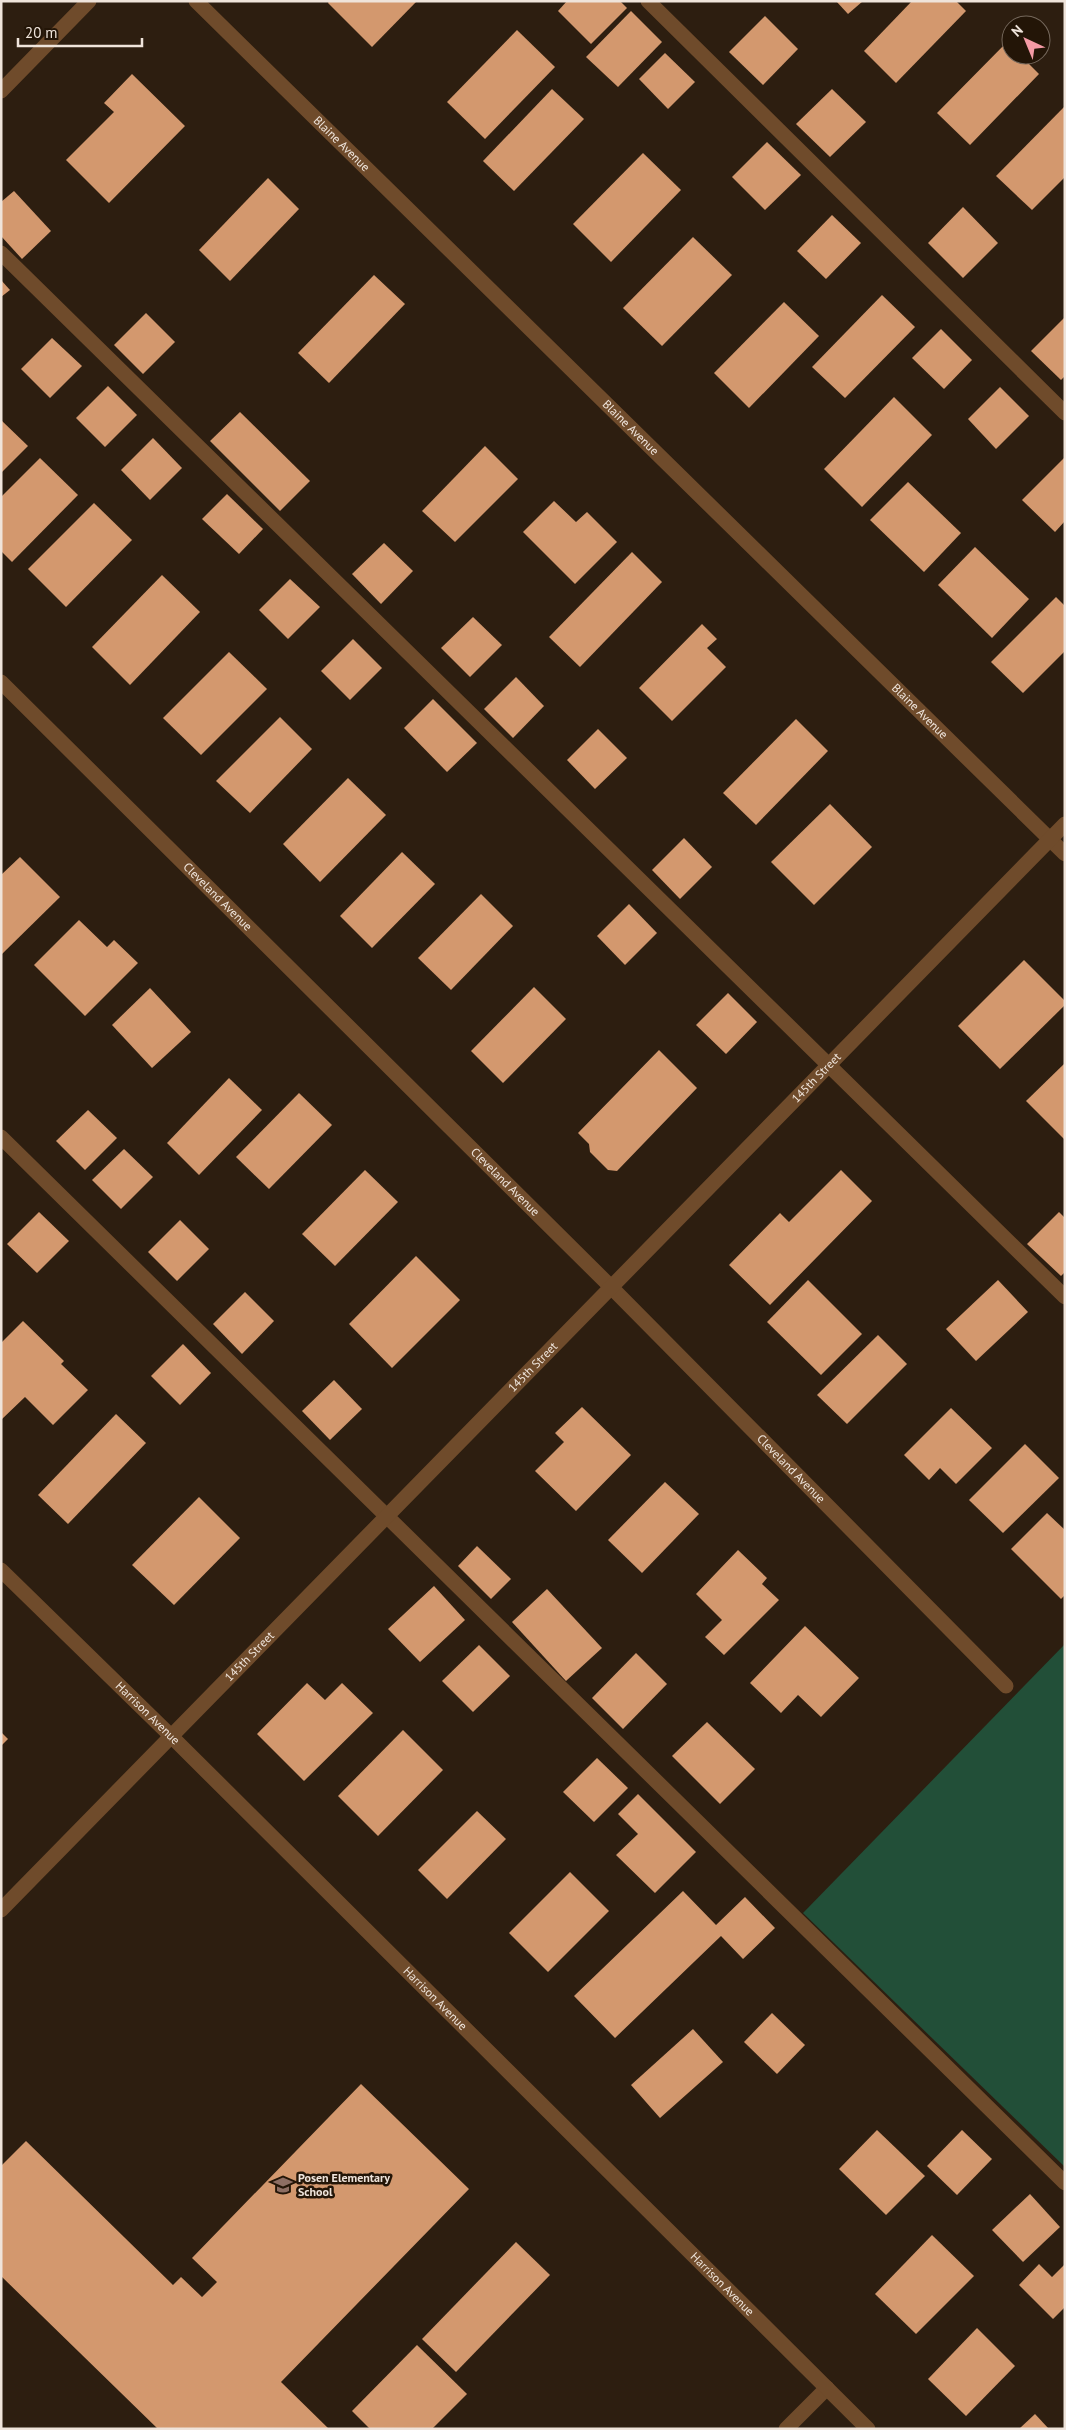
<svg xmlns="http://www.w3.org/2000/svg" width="1066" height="2430" font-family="'PT Sans',sans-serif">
<rect width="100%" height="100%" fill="#2d1e10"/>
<!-- green -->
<polygon fill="#224f38" points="1065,1644 1065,2167 803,1913"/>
<!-- building -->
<g fill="#d3986e">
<polygon points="329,1 417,1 372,47 328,3"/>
<polygon points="567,1 620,1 627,8 591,44 558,11"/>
<polygon points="836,1 863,1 848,14"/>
<polygon points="912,1 956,1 966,11 896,83 864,51"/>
<polygon points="631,11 662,42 618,87 586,57"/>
<polygon points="765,16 798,49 763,85 729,52"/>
<polygon points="517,30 555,67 485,139 447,102"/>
<polygon points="1007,42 1011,46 1011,55 1020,55 1039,74 970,145 937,113"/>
<polygon points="665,53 695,82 668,109 639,79"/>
<polygon points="132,74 185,126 109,203 66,160 114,112 104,103"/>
<polygon points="552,89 584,119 514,191 483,161"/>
<polygon points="832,89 866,122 830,157 796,124"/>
<polygon points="1065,106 1065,177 1032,210 996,176"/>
<polygon points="767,142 801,175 765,210 732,177"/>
<polygon points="643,153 681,190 611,262 573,224"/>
<polygon points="268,178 299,209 230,281 199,250"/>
<polygon points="14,191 51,231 22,259 1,236 1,202"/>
<polygon points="963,207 998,243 963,278 928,243"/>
<polygon points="832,215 861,243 826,279 797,251"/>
<polygon points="693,237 732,275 662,346 623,308"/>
<polygon points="374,275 405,304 329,383 298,353"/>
<polygon points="1,280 10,290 1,297"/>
<polygon points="882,295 915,327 845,398 812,367"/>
<polygon points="784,302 819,336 749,408 714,373"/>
<polygon points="146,313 175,342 143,374 114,345"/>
<polygon points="1065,317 1065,376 1061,380 1031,351"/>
<polygon points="941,329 972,360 944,389 912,358"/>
<polygon points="52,338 82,366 50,398 21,369"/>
<polygon points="108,386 137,415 105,447 76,418"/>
<polygon points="1000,387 1029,416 996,449 968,419"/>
<polygon points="894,397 932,435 862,507 824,469"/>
<polygon points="240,412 310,481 280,511 210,441"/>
<polygon points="1,420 28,446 1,473"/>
<polygon points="153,438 182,468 150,500 121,470"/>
<polygon points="485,446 518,479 455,542 422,511"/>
<polygon points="1065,457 1065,521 1055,532 1022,500"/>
<polygon points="40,458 78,495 12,562 1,551 1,497"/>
<polygon points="908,482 961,533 924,572 870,520"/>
<polygon points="227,494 263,529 239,554 202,519"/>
<polygon points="554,501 576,522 587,512 617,542 575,584 523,532"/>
<polygon points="94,503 132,540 66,607 28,569"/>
<polygon points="384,543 413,571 381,604 352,574"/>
<polygon points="975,547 1029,599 992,638 938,585"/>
<polygon points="632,552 662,582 580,667 549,637"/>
<polygon points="162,575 200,612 130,685 92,647"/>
<polygon points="290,579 320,607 288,639 259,610"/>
<polygon points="1056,597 1065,606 1065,651 1023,693 991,662"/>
<polygon points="473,617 502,645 470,677 441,648"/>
<polygon points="702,624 717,639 707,648 726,667 672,721 639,688"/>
<polygon points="353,639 382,668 350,700 321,671"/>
<polygon points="229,652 267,689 201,755 163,718"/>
<polygon points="516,677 544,706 513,738 484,709"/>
<polygon points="433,699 477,743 447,772 404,728"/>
<polygon points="280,717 312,749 250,813 216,781"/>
<polygon points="796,719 828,751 756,825 723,793"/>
<polygon points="598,729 627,758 595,789 567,760"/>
<polygon points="348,778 386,815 320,882 283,844"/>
<polygon points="830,804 872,847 814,905 771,862"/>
<polygon points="684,838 712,867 680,899 652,870"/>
<polygon points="402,852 435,884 372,948 340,916"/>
<polygon points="20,857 60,897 1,955 1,875"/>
<polygon points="481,894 513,926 451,990 418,958"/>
<polygon points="629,904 657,933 625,965 597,936"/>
<polygon points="79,920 107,947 114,940 138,963 85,1016 34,965"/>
<polygon points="1024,960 1065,1001 1065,1005 1000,1069 958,1026"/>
<polygon points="534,987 566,1019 503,1083 471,1051"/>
<polygon points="150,988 191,1032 152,1068 112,1025"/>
<polygon points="728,993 757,1022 726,1054 696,1025"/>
<polygon points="659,1050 697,1088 617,1171 608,1170 590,1152 589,1144 578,1133"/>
<polygon points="1065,1063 1065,1140 1026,1101"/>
<polygon points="229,1078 262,1110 199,1175 167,1143"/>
<polygon points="299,1093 332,1125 269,1189 236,1157"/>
<polygon points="88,1110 117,1138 85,1170 56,1141"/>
<polygon points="124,1149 153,1177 121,1209 92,1180"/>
<polygon points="365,1170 398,1202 335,1266 302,1234"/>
<polygon points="841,1170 872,1201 770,1305 729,1265 780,1213 789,1222"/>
<polygon points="39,1212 69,1241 37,1273 7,1244"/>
<polygon points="1059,1212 1065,1218 1065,1272 1061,1276 1027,1244"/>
<polygon points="180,1220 209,1249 177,1281 148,1252"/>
<polygon points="416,1256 460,1300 392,1368 349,1324"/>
<polygon points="808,1280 862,1334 821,1375 767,1322"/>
<polygon points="998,1280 1028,1312 976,1361 946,1329"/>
<polygon points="245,1292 274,1321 242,1354 213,1324"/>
<polygon points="23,1321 64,1361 61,1364 88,1390 53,1425 25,1397 1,1420 1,1343"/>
<polygon points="878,1335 907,1364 847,1424 817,1395"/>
<polygon points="183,1344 211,1373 180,1405 151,1376"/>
<polygon points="334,1380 362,1409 330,1440 302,1411"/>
<polygon points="582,1407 631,1455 576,1511 535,1471 564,1442 555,1433"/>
<polygon points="951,1408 992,1448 956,1484 940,1468 929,1480 904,1455"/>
<polygon points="116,1414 146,1443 68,1524 38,1495"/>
<polygon points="1025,1444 1059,1478 1003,1533 969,1500"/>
<polygon points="665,1482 699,1514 642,1573 608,1540"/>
<polygon points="199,1497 240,1538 174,1605 132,1565"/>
<polygon points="1047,1513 1065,1530 1065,1595 1061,1599 1011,1549"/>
<polygon points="477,1546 511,1579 491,1599 458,1566"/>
<polygon points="738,1550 767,1578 762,1584 779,1600 724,1655 705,1637 722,1620 696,1594"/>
<polygon points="434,1586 465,1620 420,1662 388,1629"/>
<polygon points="547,1589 602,1648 566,1681 512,1622"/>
<polygon points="805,1626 859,1678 821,1717 798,1695 781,1713 750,1683"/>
<polygon points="479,1645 510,1676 473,1712 442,1681"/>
<polygon points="636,1653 667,1684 623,1729 592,1698"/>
<polygon points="307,1683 325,1700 342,1683 373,1713 304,1781 257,1734"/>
<polygon points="707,1722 755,1769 720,1804 672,1756"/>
<polygon points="403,1730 443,1770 378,1836 338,1796"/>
<polygon points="1,1732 8,1739 1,1746"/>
<polygon points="597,1758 628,1788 594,1822 563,1792"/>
<polygon points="638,1794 696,1852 655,1893 616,1855 638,1834 618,1814"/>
<polygon points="477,1811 506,1839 447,1899 418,1870"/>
<polygon points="570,1872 609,1911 548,1972 509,1933"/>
<polygon points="683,1891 716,1925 745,1897 775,1928 743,1959 721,1936 615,2038 574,1996"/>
<polygon points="772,2013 805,2045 777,2074 744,2042"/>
<polygon points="693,2029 723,2062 660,2118 631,2085"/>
<polygon points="361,2084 469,2189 281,2382 329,2429 158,2429 1,2276 1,2166 26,2141 173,2285 181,2277 202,2297 217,2282 192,2258"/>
<polygon points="877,2130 925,2176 886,2215 839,2169"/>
<polygon points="962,2130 992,2159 957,2195 927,2166"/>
<polygon points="1030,2194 1060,2227 1023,2262 992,2230"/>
<polygon points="932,2235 974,2276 916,2334 875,2294"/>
<polygon points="516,2242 550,2275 456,2372 422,2339"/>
<polygon points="1039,2264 1052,2277 1065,2264 1065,2307 1053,2319 1019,2285"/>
<polygon points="977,2328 1015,2366 966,2416 928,2379"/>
<polygon points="417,2345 467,2394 432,2429 370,2429 352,2411"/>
<polygon points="1035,2414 1049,2429 1019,2429"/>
</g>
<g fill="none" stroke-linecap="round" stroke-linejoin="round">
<!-- lane -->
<g stroke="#6f4b2b" stroke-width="15">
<polyline points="648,1 1065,413"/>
<polyline points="1,253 1065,1297"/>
<polyline points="1,1137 1065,2183"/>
<polyline points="786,2429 827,2388"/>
</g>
<!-- street -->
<g stroke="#6f4b2b" stroke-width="15">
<path id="s1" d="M196 1 1065 854"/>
<polyline points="1,91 89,1"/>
<path id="s2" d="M1 682 611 1287 1006 1686"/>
<path id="s3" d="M1 1570 172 1737 868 2429"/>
<path id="s4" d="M1 1910 1065 824"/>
</g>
</g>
<!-- icons -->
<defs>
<g id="school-bare" transform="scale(1.5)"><path d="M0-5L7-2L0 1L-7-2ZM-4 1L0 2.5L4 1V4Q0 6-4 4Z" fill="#8d6e63" stroke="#231507" stroke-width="2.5" paint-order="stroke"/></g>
</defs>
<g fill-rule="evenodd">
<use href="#school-bare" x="283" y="2185"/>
</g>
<g text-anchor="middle" stroke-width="5" stroke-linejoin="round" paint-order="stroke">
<!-- street labels -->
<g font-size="12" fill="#efe4db" stroke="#231507">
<text dy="4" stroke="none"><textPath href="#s1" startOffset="204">Blaine Avenue</textPath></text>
<text dy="4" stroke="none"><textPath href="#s1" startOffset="609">Blaine Avenue</textPath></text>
<text dy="4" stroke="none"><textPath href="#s1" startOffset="1014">Blaine Avenue</textPath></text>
<text dy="4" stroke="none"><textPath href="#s2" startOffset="305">Cleveland Avenue</textPath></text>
<text dy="4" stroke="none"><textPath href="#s4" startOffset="1165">145th Street</textPath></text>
<text dy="4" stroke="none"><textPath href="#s2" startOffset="710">Cleveland Avenue</textPath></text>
<text dy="4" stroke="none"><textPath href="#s4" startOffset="760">145th Street</textPath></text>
<text dy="4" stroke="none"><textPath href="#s2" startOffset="1115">Cleveland Avenue</textPath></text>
<text dy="4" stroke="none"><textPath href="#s4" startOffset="355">145th Street</textPath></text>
<text dy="4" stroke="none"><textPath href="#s3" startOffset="205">Harrison Avenue</textPath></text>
<text dy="4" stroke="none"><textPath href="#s3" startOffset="610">Harrison Avenue</textPath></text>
<text dy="4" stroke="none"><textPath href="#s3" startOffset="1015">Harrison Avenue</textPath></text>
</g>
<!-- poi labels -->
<g font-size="12" font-weight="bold" fill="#efe4db" stroke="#231507" text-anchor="start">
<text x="298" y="2182">Posen Elementary<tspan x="298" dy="14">School</tspan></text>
</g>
</g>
<!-- border -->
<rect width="1066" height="2430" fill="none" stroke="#efe4db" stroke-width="5"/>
<!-- north arrow -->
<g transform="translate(1026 40) rotate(316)"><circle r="24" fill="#231507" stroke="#75685c"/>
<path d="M0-4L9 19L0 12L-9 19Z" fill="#f49aa5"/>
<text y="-8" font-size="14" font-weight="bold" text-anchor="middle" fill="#efe4db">N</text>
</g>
<!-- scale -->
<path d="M18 38v8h124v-8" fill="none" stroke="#efe4db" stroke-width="2.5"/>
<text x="25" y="38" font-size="15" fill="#efe4db" stroke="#231507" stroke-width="4" paint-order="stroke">20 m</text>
</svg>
